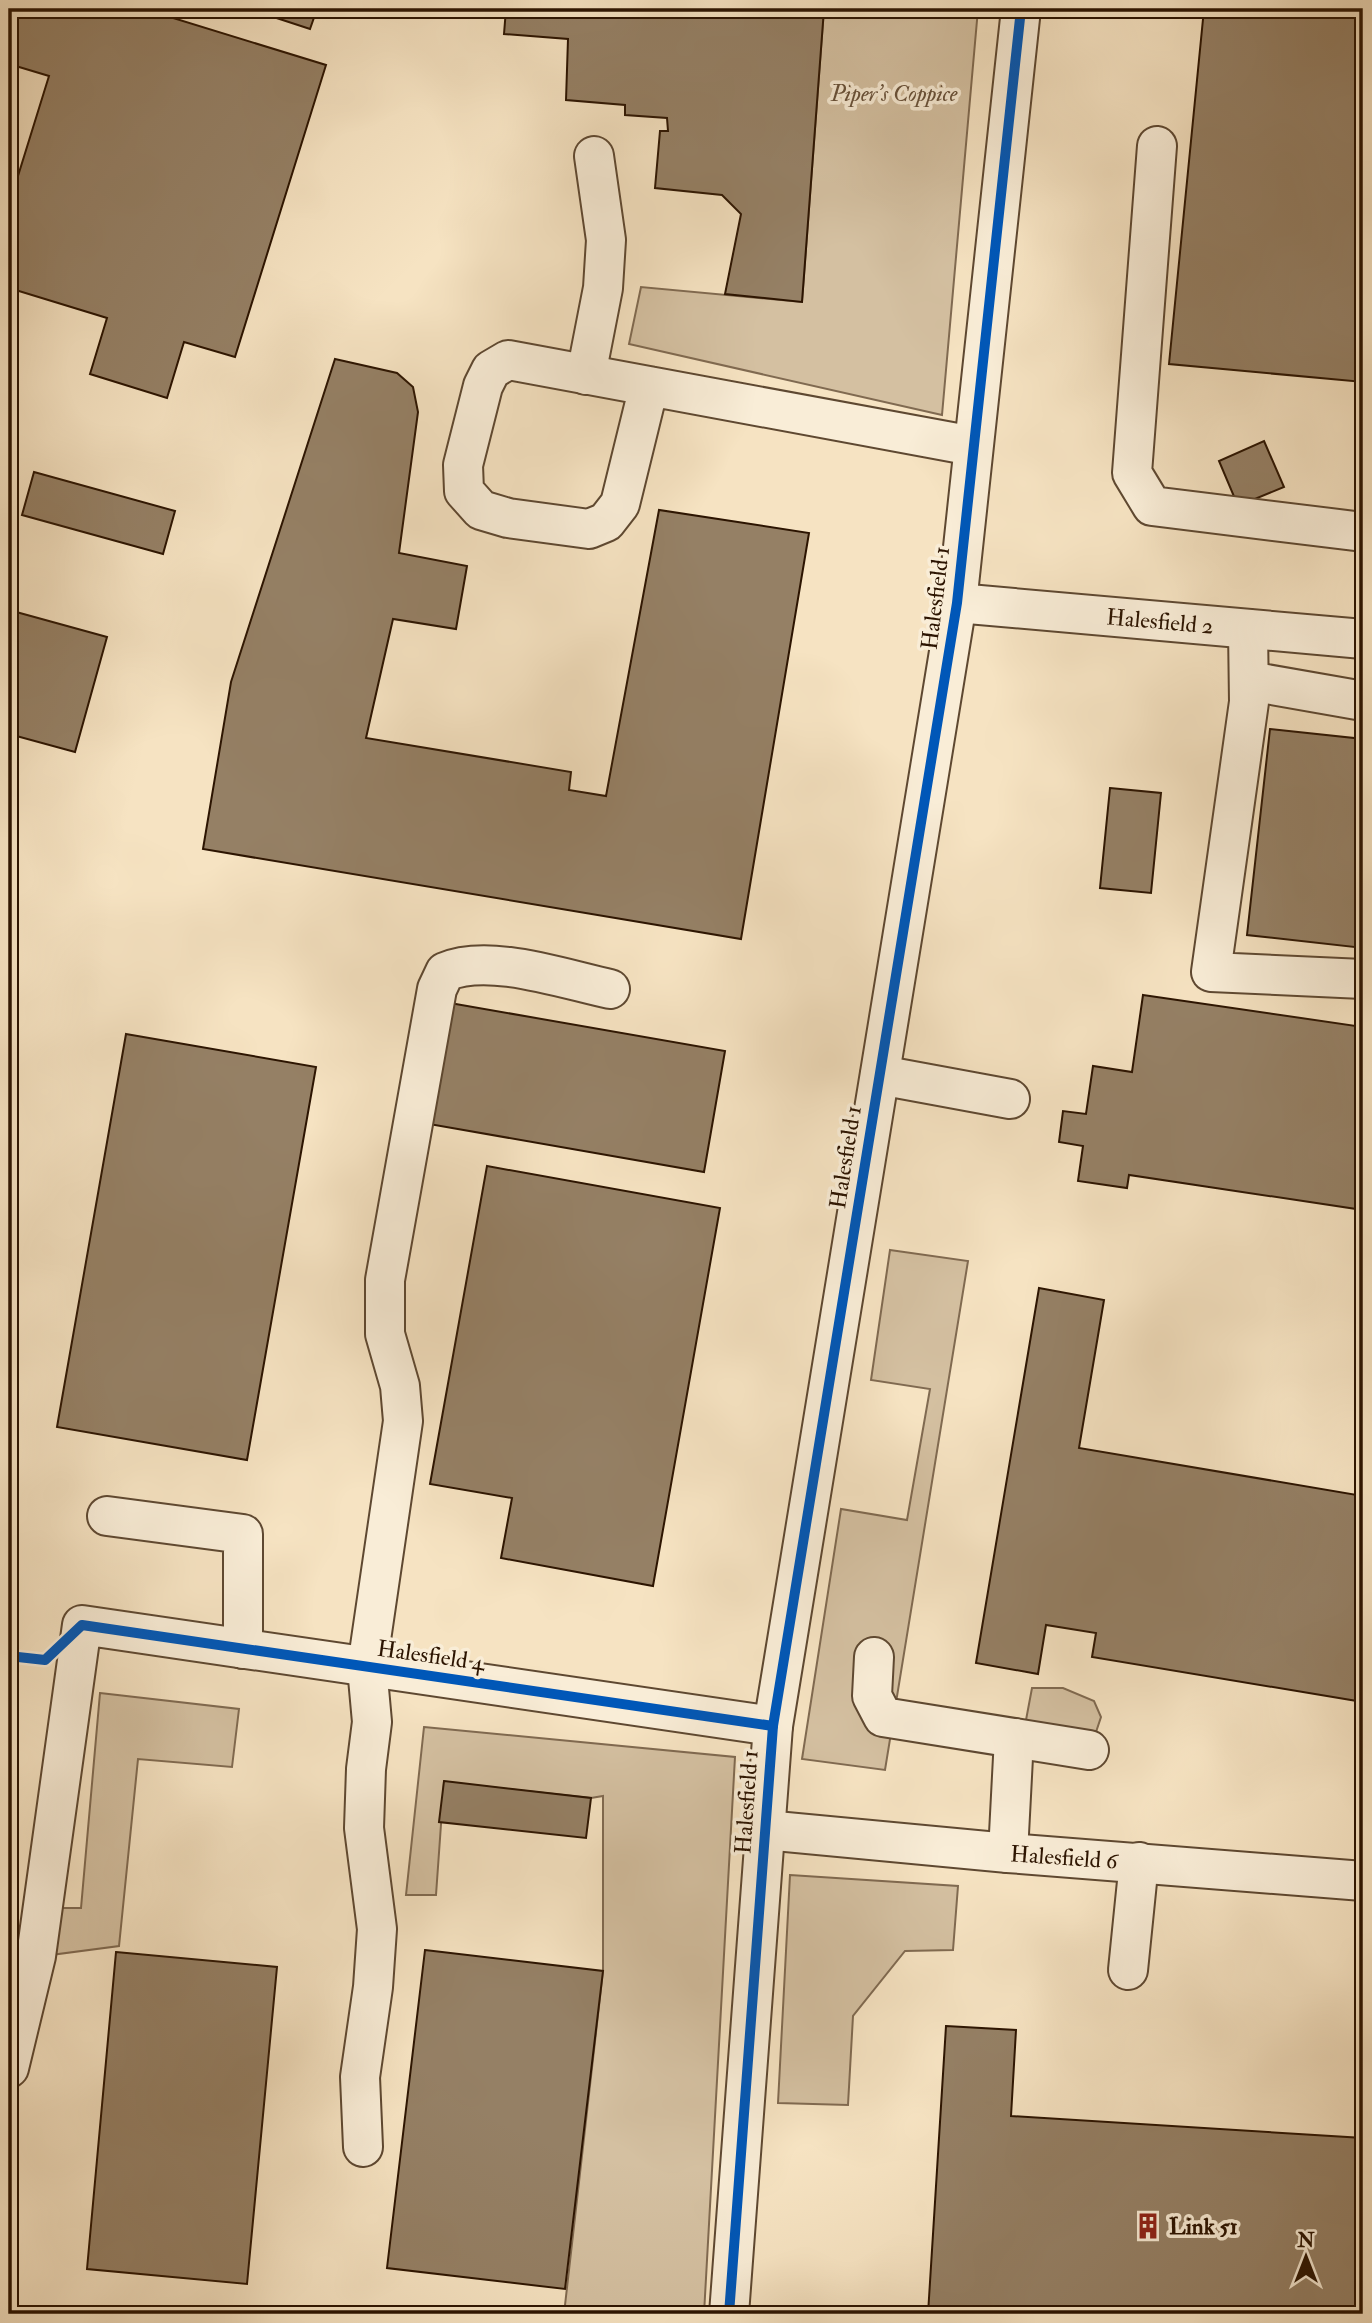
<svg xmlns="http://www.w3.org/2000/svg" width="1372" height="2323" font-family="'IM FELL Double Pica',serif">
<rect width="100%" height="100%" fill="#f6e3c2"/>
<filter id="stains"><feTurbulence type="fractalNoise" baseFrequency=".00286" numOctaves="4"/><feColorMatrix values="0 0 0 0 .2 0 0 0 0 .09 0 0 0 0 .02 0 0 0 .5 -.17"/></filter>
<radialGradient id="worn" r=".72"><stop offset=".6" stop-color="#630" stop-opacity="0"/><stop offset="1" stop-color="#630" stop-opacity=".3"/></radialGradient>
<!-- green -->
<g fill="#d4c0a1" stroke="#806a51" stroke-width="2">
<polygon points="824,9 978,9 942,415 629,344 641,287 802,302"/>
<polygon points="890,1250 968,1261 885,1770 802,1759 841,1509 907,1520 930,1389 871,1380"/>
<polygon points="1032,1688 1063,1688 1094,1701 1101,1717 1093,1741 1023,1736"/>
<polygon points="100,1693 239,1709 232,1767 138,1759 119,1946 43,1956 48,1908 81,1908"/>
<polygon points="424,1727 735,1757 704,2314 564,2314 603,1971 603,1796 591,1798 444,1782 436,1895 406,1895"/>
<polygon points="790,1875 958,1886 953,1950 905,1951 853,2016 848,2105 778,2103"/>
</g>
<!-- building -->
<g fill="#958065" stroke="#2c1401" stroke-width="2">
<polygon points="9,9 144,9 326,65 235,357 184,342 167,398 90,374 107,318 9,288 9,205 49,76 9,64"/>
<polygon points="249,9 317,9 310,29"/>
<polygon points="506,9 824,9 802,302 725,294 741,214 722,195 655,188 660,131 668,131 667,118 625,115 625,105 566,100 568,39 504,34"/>
<polygon points="1204,9 1363,9 1363,382 1169,364"/>
<polygon points="335,359 397,373 413,387 418,412 399,553 467,566 456,629 393,619 366,738 571,772 569,790 606,796 659,510 809,533 741,939 203,849 231,682"/>
<polygon points="1264,441 1284,487 1238,506 1219,461"/>
<polygon points="34,472 175,511 163,554 22,515"/>
<polygon points="9,610 107,637 75,752 9,734"/>
<polygon points="1270,729 1363,739 1363,948 1247,935"/>
<polygon points="1110,788 1161,793 1151,893 1100,888"/>
<polygon points="1143,995 1363,1027 1363,1210 1129,1175 1127,1188 1078,1181 1083,1146 1059,1142 1063,1111 1086,1114 1093,1066 1132,1072"/>
<polygon points="450,1003 725,1051 704,1172 429,1124"/>
<polygon points="126,1034 316,1067 247,1460 57,1427"/>
<polygon points="487,1166 720,1208 653,1586 501,1558 512,1498 430,1484"/>
<polygon points="1039,1288 1104,1300 1079,1448 1363,1496 1363,1702 1092,1657 1096,1633 1046,1625 1038,1674 976,1663"/>
<polygon points="444,1781 591,1798 586,1838 439,1822"/>
<polygon points="425,1950 603,1971 565,2289 387,2268"/>
<polygon points="116,1952 277,1967 247,2284 87,2269"/>
<polygon points="946,2026 1016,2030 1011,2116 1363,2138 1363,2314 928,2314"/>
</g>
<g fill="none" stroke-linecap="round" stroke-linejoin="round">
<!-- minor casing -->
<g stroke="#5e4831" stroke-width="42">
<g id="minor">
<polyline points="1157,146 1132,473 1152,506 1363,532"/>
<polyline points="586,375 603,288 606,240 594,156"/>
<polyline points="649,386 620,504 606,522 589,529 508,518 481,510 464,491 463,465 483,386 491,370 508,360 973,446"/>
<polyline points="957,603 1363,639"/>
<polyline points="1248,629 1249,702 1211,972 1363,979"/>
<polyline points="1249,681 1363,701"/>
<polyline points="880,1075 1010,1099"/>
<polyline points="107,1516 243,1534 243,1649"/>
<polyline points="874,1657 872,1696 883,1717 1089,1750"/>
<polyline points="765,1830 1008,1853 1363,1881"/>
<polyline points="1008,1853 1014,1738"/>
<polyline points="1128,1970 1139,1862"/>
<polyline points="9,2068 36,1956 82,1625 773,1726"/>
<path d="M363 2147 360 2077 373 1987 377 1929 364 1828 366 1769 372 1722 367 1667 403 1421 400 1386 385 1334V1280L437 989 445 972C489 953 563 979 610 989"/>
<polyline points="729,2314 773,1726 957,603 1021,9"/>
</g>
</g>
<!-- minor -->
<use href="#minor" stroke="#f9edd7" stroke-width="38"/>
<!-- cycleway casing -->
<g stroke="#f9edd7" stroke-width="15">
<g id="cycleway">
<polyline points="9,1656 45,1660 82,1625 773,1726"/>
<polyline points="729,2314 773,1726 957,603 1021,9"/>
</g>
</g>
<!-- cycleway -->
<use href="#cycleway" stroke="#0057b8" stroke-width="10"/>
</g>
<!-- icons -->
<defs>
<g id="building-bare" transform="scale(2.1)"><path d="M-4-6H4V6H1V3H-1V6H-4ZM-2.5-4.3h1.7v1.8h-1.7ZM.8-4.3h1.7v1.8H.8ZM-2.5-1h1.7V.8h-1.7ZM.8-1h1.7V.8H.8Z" fill="#8f2418" stroke="#f9edd7" stroke-width="2.5" paint-order="stroke"/></g>
</defs>
<g fill-rule="evenodd">
<use href="#building-bare" x="1148" y="2226"/>
</g>
<g text-anchor="middle" stroke-width="7" stroke-linejoin="round" paint-order="stroke">
<!-- park labels -->
<g font-size="23" font-style="italic" fill="#675039" stroke="#f9edd7">
<text x="894" y="101">Piper's Coppice</text>
</g>
<!-- street labels -->
<g font-size="23" fill="#2c1401" stroke="#f9edd7">
<text transform="translate(935 598) rotate(-83)" y="8">Halesfield 1</text>
<text transform="translate(1160 621) rotate(5)" y="8">Halesfield 2</text>
<text transform="translate(845 1157) rotate(-81)" y="8">Halesfield 1</text>
<text transform="translate(431 1655) rotate(8)" y="8">Halesfield 4</text>
<text transform="translate(746 1802) rotate(-86)" y="8">Halesfield 1</text>
<text transform="translate(1064 1857) rotate(4)" y="8">Halesfield 6</text>
</g>
<!-- poi labels -->
<g font-size="23" font-weight="bold" fill="#2c1401" stroke="#f9edd7" text-anchor="start">
<text x="1169" y="2234">Link 51</text>
</g>
</g>
<!-- margin -->
<rect width="1372" height="2323" fill="none" stroke="#f6e3c2" stroke-width="35"/>
<rect x="10" y="10" width="1351" height="2302" fill="none" stroke="#2c1401" stroke-width="3.5"/>
<rect x="18" y="18" width="1337" height="2288" fill="none" stroke="#2c1401" stroke-width="2"/>
<!-- north arrow -->
<g transform="translate(1306 2257)" stroke="#f9edd7" stroke-width="5" paint-order="stroke">
<path d="M0-5L12 26L0 18L-12 26Z" fill="#2c1401"/>
<text y="-10" font-size="19" font-weight="bold" text-anchor="middle" fill="#2c1401">N</text>
</g>
<rect width="100%" height="100%" filter="url(#stains)"/>
<rect width="100%" height="100%" fill="url(#worn)"/>
</svg>
